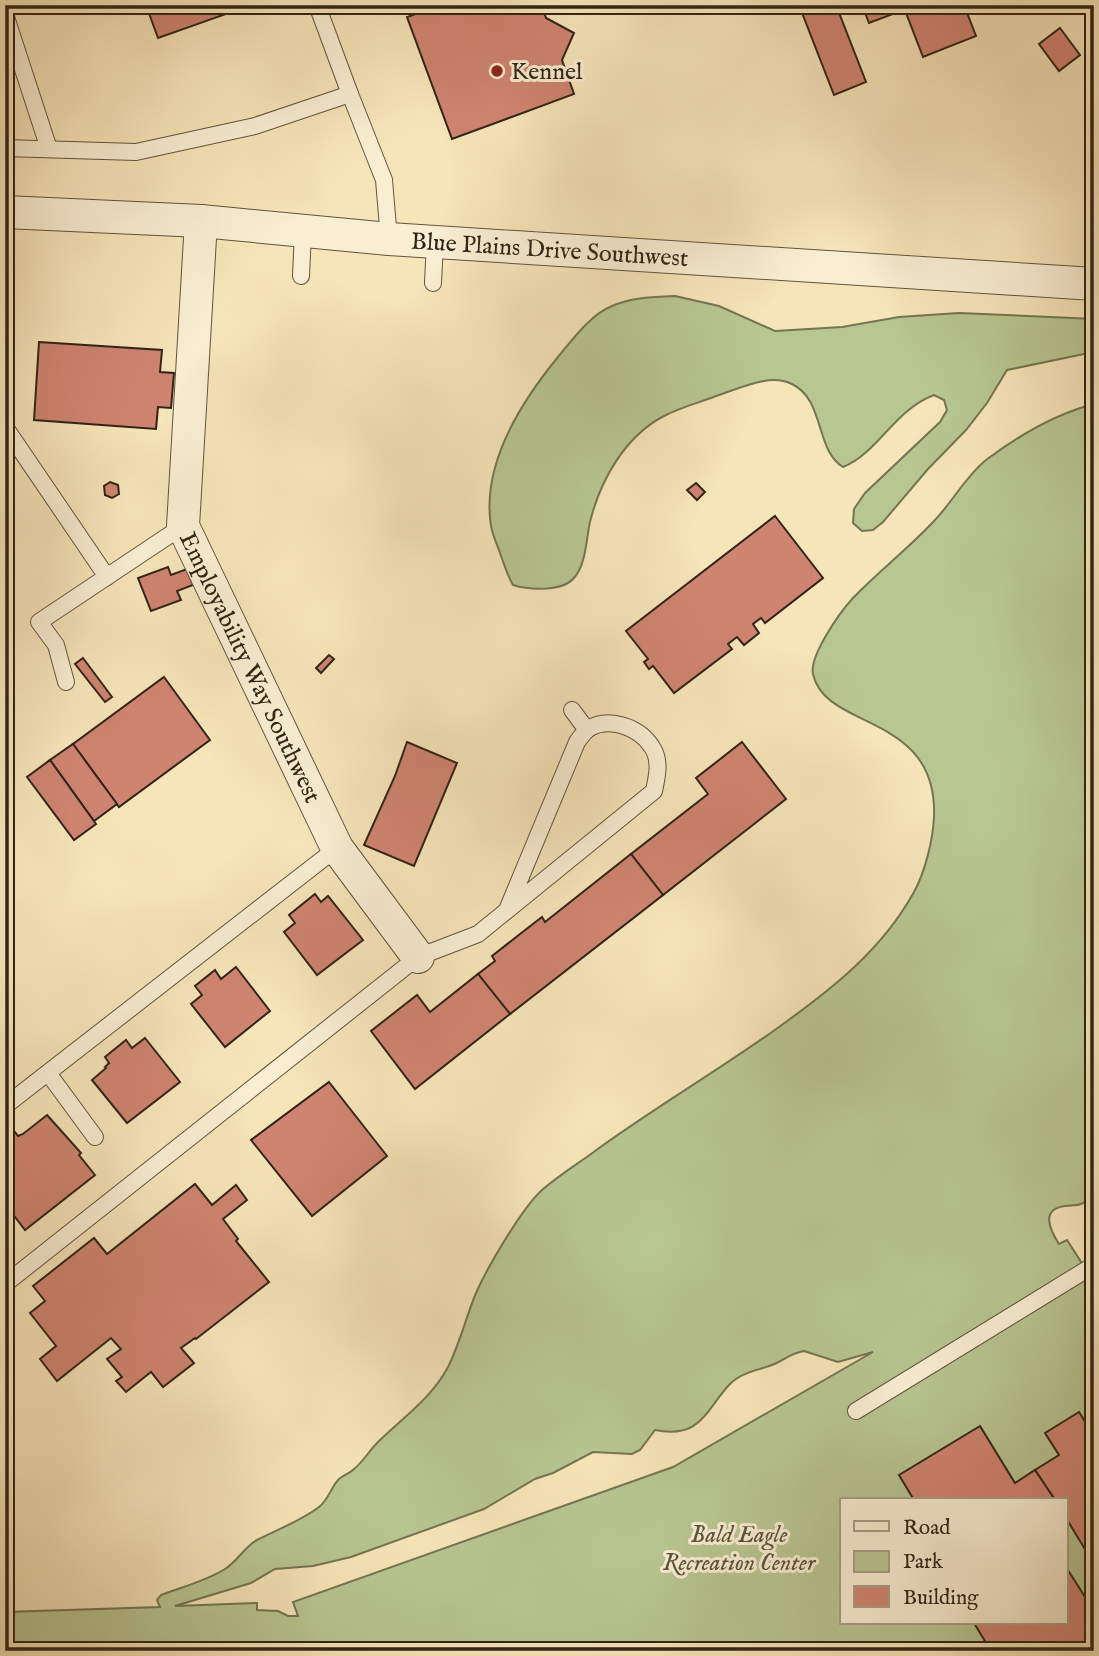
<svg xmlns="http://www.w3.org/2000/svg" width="1099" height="1656" font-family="'IM FELL English',serif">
<rect width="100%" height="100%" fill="#f6e5b9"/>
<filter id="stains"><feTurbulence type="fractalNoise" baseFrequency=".00286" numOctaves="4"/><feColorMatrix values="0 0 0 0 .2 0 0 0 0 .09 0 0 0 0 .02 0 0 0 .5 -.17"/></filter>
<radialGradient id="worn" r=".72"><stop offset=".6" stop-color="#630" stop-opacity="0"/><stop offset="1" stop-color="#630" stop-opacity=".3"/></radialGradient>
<!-- green -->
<g fill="#b8c692" stroke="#747554" stroke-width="2" fill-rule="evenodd">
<path d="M675 296 719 306 775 331 842 327 899 317 959 313 1094 319V352L1007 370 987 403 966 430 928 469 883 522 873 530 862 531 853 523 854 509 865 493 940 422 947 410 944 400 934 395C894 410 878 453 843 467 815 450 825 400 792 384 769 373 741 388 719 395 701 402 681 407 664 416 625 436 600 481 590 522 586 540 586 565 574 578 562 592 529 590 513 585 507 575 505 566 501 556 498 546 493 537 491 526 481 464 521 402 558 357 573 339 590 315 612 306 632 297 653 297 675 296Z"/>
<path d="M1094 404V1193C1090 1197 1086 1202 1081 1204 1076 1206 1070 1205 1065 1206 1040 1209 1050 1230 1059 1244L1067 1240 1094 1282V1651H5V1612L160 1607 157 1600 161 1595C182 1587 206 1581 225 1569 238 1561 245 1546 257 1540 278 1529 301 1521 319 1507 329 1499 331 1487 339 1479 344 1475 350 1473 354 1469 363 1462 369 1451 377 1443 402 1418 431 1399 448 1367 460 1343 466 1317 476 1293 487 1268 522 1208 542 1190 557 1177 574 1166 591 1154 652 1109 718 1071 779 1027 832 989 882 950 914 892 925 872 933 840 934 817 938 712 825 731 813 674 809 656 840 612 853 598 879 571 909 548 935 520 953 501 966 476 986 460 1018 436 1055 414 1094 404ZM804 1351 838 1362 873 1352 673 1467 293 1602 298 1616H288L278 1611 257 1610V1603L175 1606 251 1583 275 1569 313 1566 351 1557 484 1509 535 1479 553 1473 593 1452 632 1454 640 1450 655 1430C701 1439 705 1411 729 1385 740 1373 755 1371 769 1366 782 1362 790 1353 804 1351ZM842 1500H1066V1623H842Z"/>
</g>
<!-- building -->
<g fill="#cf8471" stroke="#302417" stroke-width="2">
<polygon points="146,5 223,5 226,14 158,38"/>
<polygon points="441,5 542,5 546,18 574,33 562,60 574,94 452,139 407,17"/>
<polygon points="799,5 836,5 866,82 834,95"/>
<polygon points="862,5 890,5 893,14 869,23"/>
<polygon points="903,5 964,5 976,36 923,57"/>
<polygon points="1060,28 1080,55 1059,71 1039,44"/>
<polygon points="39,342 162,350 160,372 174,373 171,408 158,407 156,429 34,420"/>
<polygon points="110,482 118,485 119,494 112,498 105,495 104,486"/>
<polygon points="696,483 705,492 697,500 687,490"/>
<polygon points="775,516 823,578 765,623 761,618 753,624 759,633 744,645 737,637 728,644 732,649 674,693 653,666 649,669 644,662 648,659 626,631"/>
<polygon points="168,567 171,575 187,569 193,585 177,591 181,600 151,611 138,578"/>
<polygon points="329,655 334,659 321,673 316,668"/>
<polygon points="83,658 112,697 105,702 75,664"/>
<polygon points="164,677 210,740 119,807 73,744"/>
<polygon points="407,742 457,763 414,866 364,845 395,776"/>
<polygon points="742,742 786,799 663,895 631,854 708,794 696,778"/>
<polygon points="73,744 117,804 94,821 50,760"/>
<polygon points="50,760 96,824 74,840 27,777"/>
<polygon points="631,854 663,895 510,1014 478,974 495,961 492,956 520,934 542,917 545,922"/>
<polygon points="315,894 321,902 328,896 363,940 317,975 284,932 295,923 289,915"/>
<polygon points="236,967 270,1011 225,1047 191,1004 202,995 195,986 215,970 221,979"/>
<polygon points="478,974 510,1014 415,1089 371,1031 417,995 430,1012"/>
<polygon points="145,1038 180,1082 127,1123 92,1080 106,1068 105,1067 109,1063 105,1057 126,1040 132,1048"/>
<polygon points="329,1082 387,1156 312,1216 251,1140"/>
<polygon points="47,1115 81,1153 79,1155 95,1175 25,1230 9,1209 7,1211 5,1209 5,1138 14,1131 18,1136 23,1134"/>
<polygon points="195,1184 212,1205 236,1185 247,1200 223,1219 238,1239 236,1241 269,1282 196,1339 195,1338 181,1348 194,1363 163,1387 151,1372 126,1392 116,1381 122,1377 107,1359 121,1349 111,1338 57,1381 40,1359 56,1346 30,1313 45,1301 33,1286 94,1238 107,1254"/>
<polygon points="1079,1412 1094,1436 1094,1564 1066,1518 1066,1500 1055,1500 1035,1470 1059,1455 1045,1433"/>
<polygon points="980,1426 1015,1483 1035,1470 1055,1500 914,1500 899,1475"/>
<polygon points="1066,1567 1094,1611 1094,1640 1076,1651 991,1651 974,1623 1066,1623"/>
</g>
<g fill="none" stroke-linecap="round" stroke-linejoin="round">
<!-- lane casing -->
<g stroke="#625440" stroke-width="18">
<g id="lane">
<polyline points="317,5 350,94"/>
<polyline points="5,14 49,149"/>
<polyline points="5,148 136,152 255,126 350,94 384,180 389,239"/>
<polyline points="301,276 303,231"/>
<polyline points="433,283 435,242"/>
<polyline points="5,427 107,577"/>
<polyline points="66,682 56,645 39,622 183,526"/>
<polyline points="572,710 587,730"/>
<polyline points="48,1073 95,1137"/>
<polyline points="5,1106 337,848"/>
<path d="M5 1284 418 957 478 934 654 791C657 777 661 760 652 747 639 727 609 716 588 729 584 732 580 738 577 742L507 910"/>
<polyline points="856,1411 1094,1265"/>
</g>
</g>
<!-- street casing -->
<g stroke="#625440" stroke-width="34">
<g id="street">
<path id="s1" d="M5 212 201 221 389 239 1094 284"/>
<path id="s2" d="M201 221 183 526 337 848 418 957"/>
</g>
</g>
<!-- lane -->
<use href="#lane" stroke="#f9eed2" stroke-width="16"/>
<!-- street -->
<use href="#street" stroke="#f9eed2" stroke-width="32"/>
</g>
<!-- markers -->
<circle fill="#8f2418" stroke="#f9eed2" stroke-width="2.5" cx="497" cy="71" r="7"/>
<g text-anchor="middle" stroke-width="6" stroke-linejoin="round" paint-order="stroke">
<!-- poi labels -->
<g font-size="24" fill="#302417" stroke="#f9eed2" text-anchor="start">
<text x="511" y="79">Kennel</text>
</g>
<!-- street labels -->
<g font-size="24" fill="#302417" stroke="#f9eed2">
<text dy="8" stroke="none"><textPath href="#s1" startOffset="546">Blue Plains Drive Southwest</textPath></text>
<text dy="8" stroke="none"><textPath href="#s2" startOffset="462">Employability Way Southwest</textPath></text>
</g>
<!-- park labels -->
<g font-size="24" font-style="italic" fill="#59553c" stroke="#f9eed2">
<text x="739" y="1542">Bald Eagle<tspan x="739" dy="28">Recreation Center</tspan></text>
</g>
</g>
<!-- margin -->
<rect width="1099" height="1656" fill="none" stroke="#f6e5b9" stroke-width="28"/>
<rect x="7" y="7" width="1085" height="1642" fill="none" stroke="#302417" stroke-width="3.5"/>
<rect x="14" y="14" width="1071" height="1628" fill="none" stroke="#302417" stroke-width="2"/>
<!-- legend -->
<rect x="840" y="1498" width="228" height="126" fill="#f9eed2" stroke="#a99d87" stroke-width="2"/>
<rect x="854" y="1521" width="35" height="10" fill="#f9eed2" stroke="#a99d87" stroke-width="2"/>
<text x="903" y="1534" font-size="21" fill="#302417">Road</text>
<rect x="854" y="1551" width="35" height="21" fill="#b8c692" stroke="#a99d87" stroke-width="2"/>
<text x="903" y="1568" font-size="21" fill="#302417">Park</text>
<rect x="854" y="1586" width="35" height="21" fill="#cf8471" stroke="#a99d87" stroke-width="2"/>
<text x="903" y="1604" font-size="21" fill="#302417">Building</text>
<rect width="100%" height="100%" filter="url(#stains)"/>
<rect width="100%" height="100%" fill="url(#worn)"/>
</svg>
